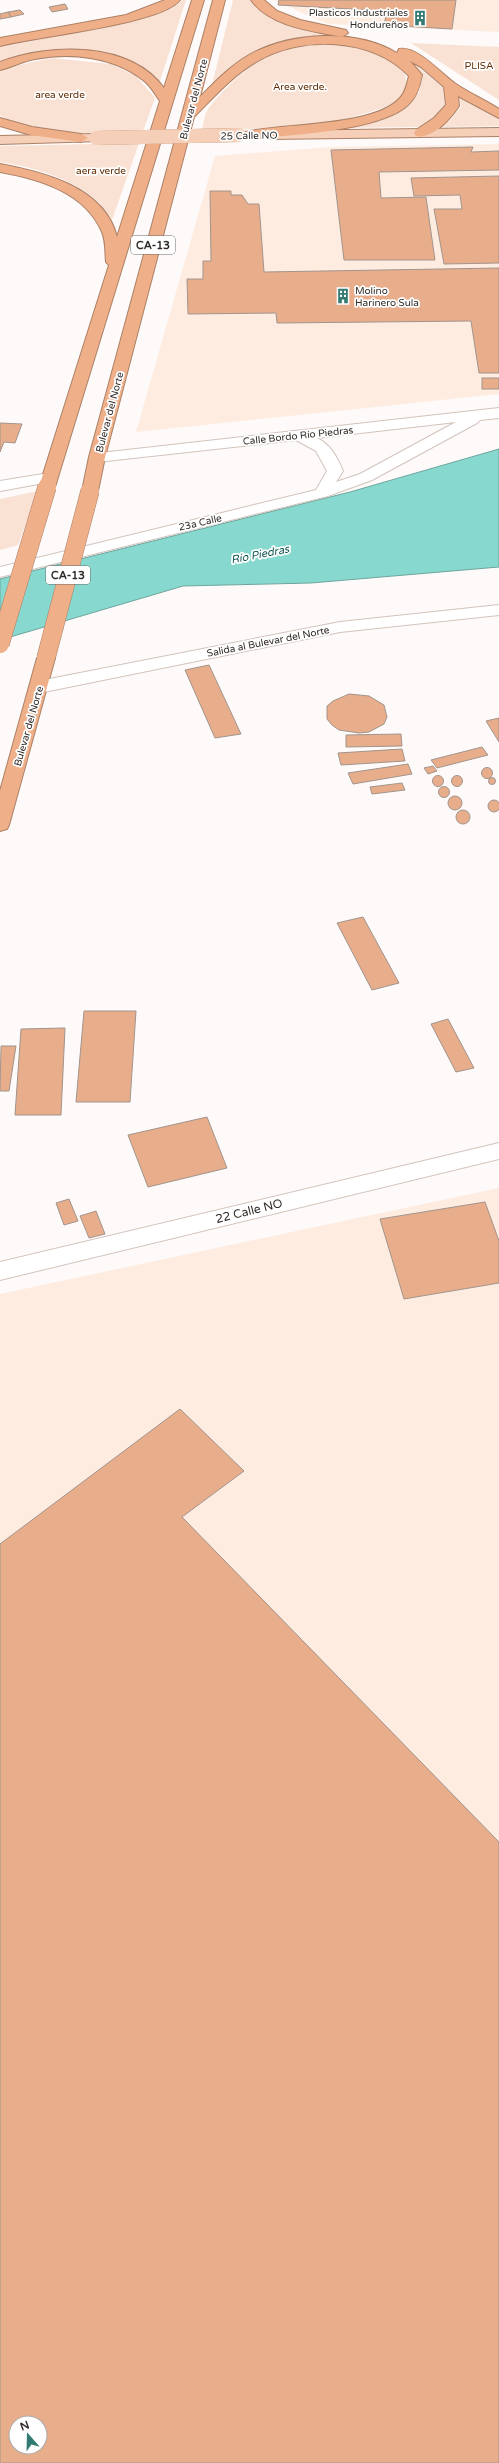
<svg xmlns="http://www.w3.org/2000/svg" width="499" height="2463" font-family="'Varela Round',sans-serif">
<rect width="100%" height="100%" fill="#fdfaf9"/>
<!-- built -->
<g fill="#feece1" fill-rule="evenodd">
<polygon points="273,0 499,0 499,32 328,24"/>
<polygon points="499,144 499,394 136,432 215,156 332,147"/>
<path d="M499 1188V2463H0V1294ZM16 2423H40V2447H16Z"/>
</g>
<!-- green -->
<g fill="#f9e2d4">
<path d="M182 0H186L160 81C119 40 50 47 0 61V46L5 44C35 37 169 23 182 0Z"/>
<path d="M233 0H250C267 26 329 31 358 40 298 36 255 41 212 85Z"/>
<polygon points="411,43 499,47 499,100"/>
<path d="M326 44C345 45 365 46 382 54 404 63 417 85 394 102 386 108 372 111 363 114 312 130 255 129 202 129 204 123 204 116 207 111 217 94 253 61 271 54 288 47 307 46 326 44Z"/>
<path d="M51 58 111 64 136 76 155 98 143 131C98 132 40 141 0 115V71L10 67Z"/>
<polygon points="415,64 443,88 445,105 433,118 420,127 332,128 408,107 419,93 423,76"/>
<polygon points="459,96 499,119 499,126 440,127 451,119 461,107"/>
<path d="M139 143 112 220C108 214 103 206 97 201 71 178 34 167 0 162V146Z"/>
<polygon points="38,491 18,545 0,550 0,499"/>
</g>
<!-- water -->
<polygon fill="#87d9cf" stroke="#6da59d" points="499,449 499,567 311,583 183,586 0,640 0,579 350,492"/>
<!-- building -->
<g fill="#e8ae8c" stroke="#a2948c" fill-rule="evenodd">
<polygon points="279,0 456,0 452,29 384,25 387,11 278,5"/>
<polygon points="65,4 68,9 52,12 49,7"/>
<polygon points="20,10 24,14 11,17 8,12"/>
<polygon points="8,12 11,17 0,19 0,14"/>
<polygon points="473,147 471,152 499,151 499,170 379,172 381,198 426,197 435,260 344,260 331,150"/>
<polygon points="499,176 499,263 444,264 434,209 462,209 460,195 414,196 411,178"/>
<polygon points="210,191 231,191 231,195 242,195 248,204 259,204 264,272 499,268 499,373 479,373 471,321 277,323 276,313 188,314 187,279 203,279 203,261 211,261"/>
<rect x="482" y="378" width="17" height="11"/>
<polygon points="0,423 22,424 15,443 4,442 0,452"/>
<polygon points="209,665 241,734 215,738 185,670"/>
<polygon points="349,694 369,696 384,705 387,717 384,724 369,732 359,733 339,730 332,725 327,719 327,706 333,701"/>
<polygon points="499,718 499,742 486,721"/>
<polygon points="401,734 402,746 346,747 346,735"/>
<polygon points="482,747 488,755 437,768 431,760"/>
<polygon points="402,749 405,761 341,765 338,753"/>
<polygon points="408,764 412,774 353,784 348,773"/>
<polygon points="433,766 437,771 428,774 424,768"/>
<circle cx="487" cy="773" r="5.5"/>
<circle cx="438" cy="781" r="5.5"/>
<circle cx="457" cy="781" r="5.5"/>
<circle cx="492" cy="781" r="3.5"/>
<polygon points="402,783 405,790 372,794 370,787"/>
<circle cx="444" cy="792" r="5.5"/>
<circle cx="455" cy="803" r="7"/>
<circle cx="494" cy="806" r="6"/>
<circle cx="463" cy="817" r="7"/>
<polygon points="363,917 399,983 372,990 337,923"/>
<polygon points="84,1011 136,1011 130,1102 76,1102"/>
<polygon points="448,1019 474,1068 456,1072 431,1024"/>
<polygon points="65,1028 61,1115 15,1115 21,1029"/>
<polygon points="1,1046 16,1046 9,1091 0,1091"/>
<polygon points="207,1117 227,1168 148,1187 128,1135"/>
<polygon points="69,1199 78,1221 64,1225 56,1203"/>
<polygon points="485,1202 499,1241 499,1283 404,1299 380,1219"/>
<polygon points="96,1211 105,1234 89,1238 80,1216"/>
<path d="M180 1409 244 1471 182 1517 499 1842V2463H0V1544ZM16 2423H40V2447H16Z"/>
</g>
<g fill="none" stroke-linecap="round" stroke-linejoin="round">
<!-- minor casing -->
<g stroke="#d3c4bc" stroke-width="2">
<g id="minor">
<path d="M499 408V418L480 420 477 423 372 480 328 496 0 577V567L316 490 327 471 316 451 296 440 97 462 89 457 91 454ZM456 422 360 474 336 482 343 471C337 457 331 445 317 438Z"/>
<polygon points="49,473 57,478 55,481 0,491 0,481"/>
<polygon points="499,605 499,615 340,632 39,693 33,691 30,687 33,683 39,681 340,622"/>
<polygon points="499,1143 499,1159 0,1280 0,1262"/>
</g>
</g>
<!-- major casing -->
<g stroke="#ac8167" stroke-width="2">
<g id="major">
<polygon points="499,128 499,136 270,139 263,135 270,131"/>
<polygon points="96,134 101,135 103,138 101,141 0,144 0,136"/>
</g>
</g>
<!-- highway casing -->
<g stroke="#ac8167" stroke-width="2">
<g id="highway">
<path d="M165 0H180C163 24 33 37 0 46V38L126 15Z"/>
<path d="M192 0H204L55 487 53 490H41L39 487 109 265 106 262C105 252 106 241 102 232 85 192 39 179 0 172V164C43 172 105 187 117 237L160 101C155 94 150 85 143 80 114 57 71 52 35 59 23 61 12 67 0 70V62C49 43 130 41 164 88Z"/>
<path d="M213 0H225L200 97C215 82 230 66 249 55 290 32 356 28 397 53L399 49C417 45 441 74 456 84 469 93 485 100 499 109V118L458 96 459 106C451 118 432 140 416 136L414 133 416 130 434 118 446 105 444 87 421 67 410 61 422 75C420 86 417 97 408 105 380 131 289 135 250 139L245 138 243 135 245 132C283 123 374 127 400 98 406 92 407 83 409 76 373 37 300 35 256 62 232 76 214 97 194 117L105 457 98 491 96 494H84L82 491 89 457Z"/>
<path d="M251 0H264L277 11 300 20 346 30 348 33 342 37C312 31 270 27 251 0Z"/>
<polygon points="0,118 32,127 81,134 88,138 81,142 31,135 0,126"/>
<polygon points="46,653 52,654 55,658 9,825 7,829 0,831 0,791 37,658 40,654"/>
</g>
</g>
<!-- minor -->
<use href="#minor" fill="#fff" fill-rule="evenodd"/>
<!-- major -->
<use href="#major" fill="#f5cfb8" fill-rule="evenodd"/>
<!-- highway -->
<use href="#highway" fill="#efaf89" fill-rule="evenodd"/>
<!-- major-bridge casing -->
<g stroke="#ac8167" stroke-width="14" stroke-linecap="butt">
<polyline id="major-bridge" points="96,138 239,135"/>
</g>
<!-- highway-bridge casing -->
<g stroke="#ac8167" stroke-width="19" stroke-linecap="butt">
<g id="highway-bridge">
<polyline points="0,644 47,487"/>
<polyline points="46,658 90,491"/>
</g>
</g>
<!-- major-bridge -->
<use href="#major-bridge" stroke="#f5cfb8" stroke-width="14"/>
<!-- highway-bridge -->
<use href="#highway-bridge" stroke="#efaf89" stroke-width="18"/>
</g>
<!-- icons -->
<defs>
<g id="building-bare" transform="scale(1.2)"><path d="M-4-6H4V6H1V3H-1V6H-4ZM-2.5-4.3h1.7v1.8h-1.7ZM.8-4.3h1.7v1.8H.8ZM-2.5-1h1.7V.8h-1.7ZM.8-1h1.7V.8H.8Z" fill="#337a73" stroke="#fff" stroke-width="2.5" paint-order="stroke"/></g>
</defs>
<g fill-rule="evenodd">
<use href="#building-bare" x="420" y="18"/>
<use href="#building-bare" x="343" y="296"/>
</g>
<g text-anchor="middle" stroke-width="3.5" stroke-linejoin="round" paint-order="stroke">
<!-- far-poi labels -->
<g font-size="10" fill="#312b28" stroke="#fff" text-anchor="end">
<text x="408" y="16">Plasticos Industriales<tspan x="408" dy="12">Hondureños</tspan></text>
<text x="355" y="294" text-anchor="start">Molino<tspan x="355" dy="12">Harinero Sula</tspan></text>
</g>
<!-- far-park labels -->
<g font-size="10" fill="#5f2b02" stroke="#fff">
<text x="479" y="69">PLISA</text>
<text x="300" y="90">Area verde.</text>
<text x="60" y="98">area verde</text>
<text x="101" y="174">aera verde</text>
</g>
<!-- far-street labels -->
<g font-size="10" fill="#312b28" stroke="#fff">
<text transform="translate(193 99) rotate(-75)" y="4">Bulevar del Norte</text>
<text transform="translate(249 135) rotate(-1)" y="4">25 Calle NO</text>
<text transform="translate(109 412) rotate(-75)" y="4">Bulevar del Norte</text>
<text transform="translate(298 435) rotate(-6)" y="4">Calle Bordo Río Piedras</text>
<text transform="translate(200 522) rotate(-13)" y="4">23a Calle</text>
<text transform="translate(268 641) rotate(-11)" y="4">Salida al Bulevar del Norte</text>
<text transform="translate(28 726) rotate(-74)" y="4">Bulevar del Norte</text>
</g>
<!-- shield labels -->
<g fill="#fff" stroke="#6f6b68" stroke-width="1">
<rect x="131" y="236" width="44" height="18" rx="3"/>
<rect x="46" y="566" width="44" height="18" rx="3"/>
</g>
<g font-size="11" font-weight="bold" fill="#312b28">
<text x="153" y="249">CA-13</text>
<text x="68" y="579">CA-13</text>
</g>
<!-- far-water labels -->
<g font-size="11" font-style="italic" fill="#125852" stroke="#fff">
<text transform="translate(260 554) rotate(-11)" y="4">Río Piedras</text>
</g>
<!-- street labels -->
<g font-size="12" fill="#312b28" stroke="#fff">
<text transform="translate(249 1211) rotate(-14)" y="4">22 Calle NO</text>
</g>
</g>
<!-- north arrow -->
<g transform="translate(28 2435) rotate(340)"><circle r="19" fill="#ffffff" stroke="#adaaa9"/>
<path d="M0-3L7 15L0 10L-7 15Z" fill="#337a73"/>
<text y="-6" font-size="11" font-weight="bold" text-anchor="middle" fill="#312b28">N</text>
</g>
</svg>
